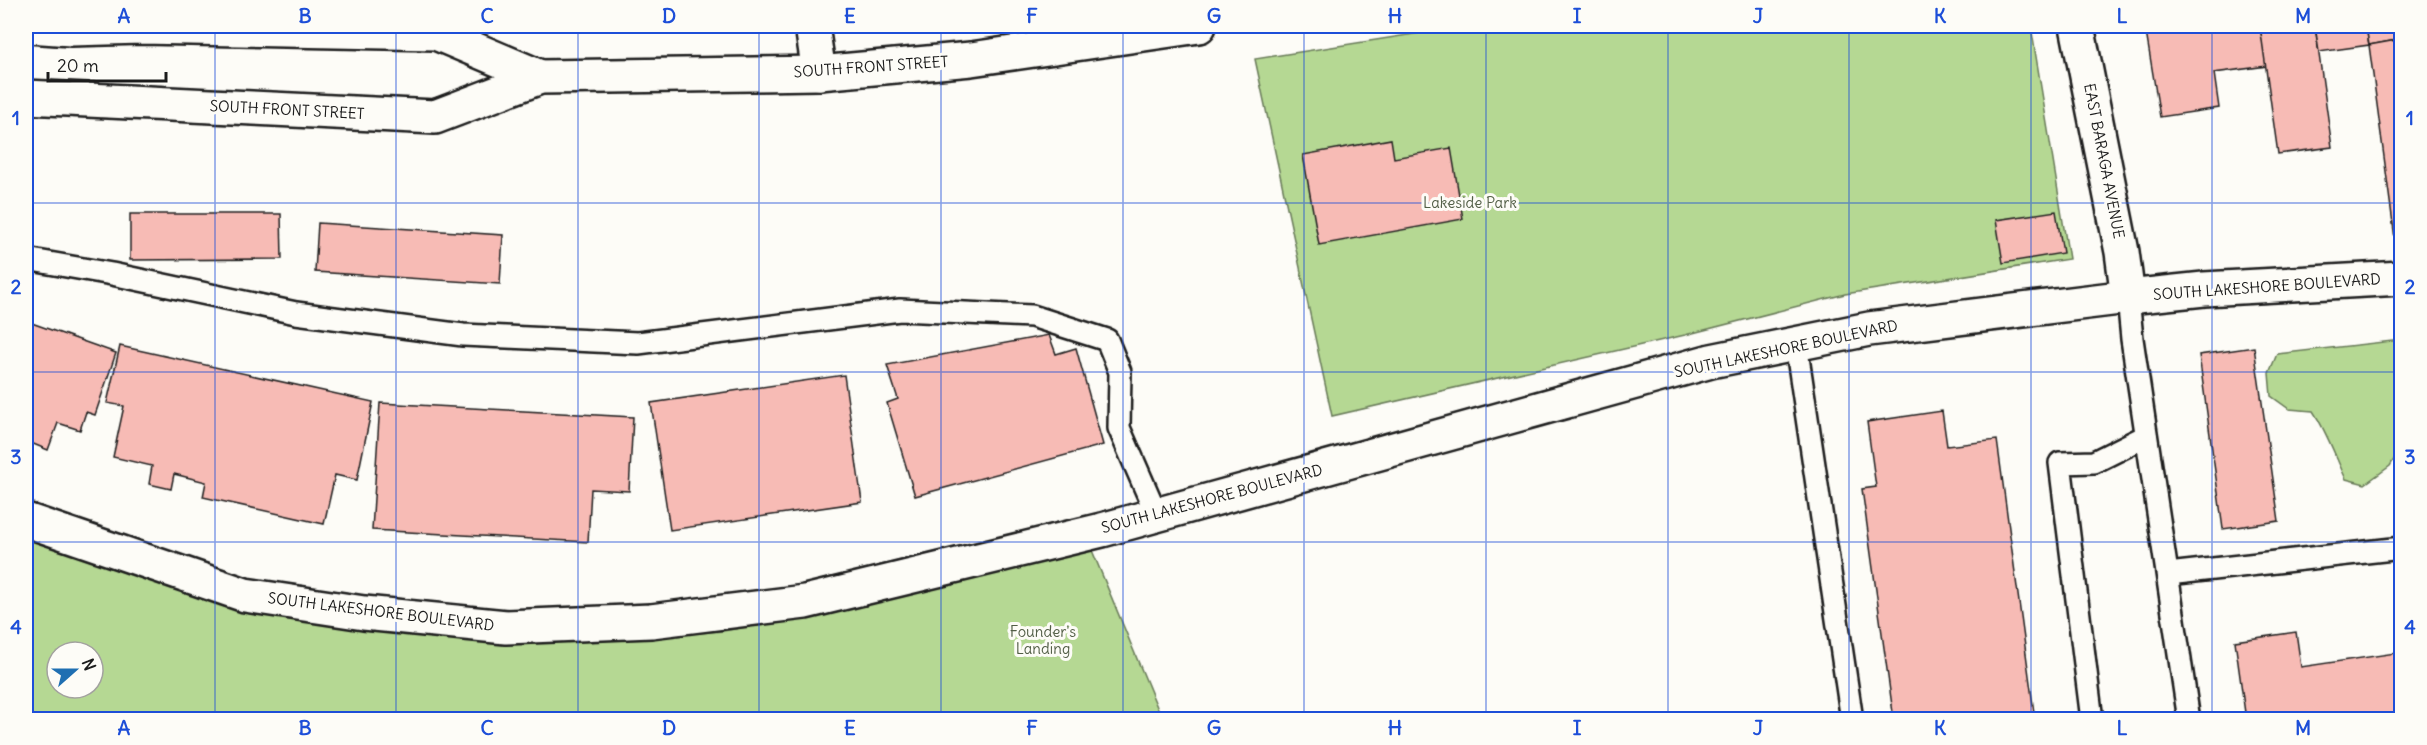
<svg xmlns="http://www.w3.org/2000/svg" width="2427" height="745" font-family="Delius,sans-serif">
<rect width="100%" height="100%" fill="#fdfcf7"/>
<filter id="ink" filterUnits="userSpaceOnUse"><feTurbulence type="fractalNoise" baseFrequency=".0167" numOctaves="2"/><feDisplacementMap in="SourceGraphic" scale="12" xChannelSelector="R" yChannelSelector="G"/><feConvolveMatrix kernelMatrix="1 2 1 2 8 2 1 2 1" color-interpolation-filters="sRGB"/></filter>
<g filter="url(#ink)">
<!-- green -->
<g fill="#b5d893" stroke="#687a58" stroke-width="1.5" fill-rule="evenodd">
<polygon points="1465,26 2031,26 2069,259 1845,294 1685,335 1332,416 1255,59"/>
<path d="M2401 340V448L2390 466 2365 484 2346 479C2335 456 2327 432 2313 411L2289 409 2271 396 2269 373 2277 354Z"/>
<path d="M26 533 435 633 611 640 723 631 829 613 1091 548 1162 719 26 720ZM57 652H93V688H57Z"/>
</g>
<!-- building -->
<g fill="#f7bbb5" stroke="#1c1c1c" stroke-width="1.5">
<polygon points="2145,26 2260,26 2267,66 2214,73 2219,108 2160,117"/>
<polygon points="2260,26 2315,26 2332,147 2278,154"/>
<polygon points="2315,26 2366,26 2369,45 2319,52"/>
<polygon points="2366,26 2402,26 2402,39 2369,45"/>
<polygon points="2402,39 2402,246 2396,246 2369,45"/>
<polygon points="1391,139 1394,158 1451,148 1463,219 1319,245 1303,155"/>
<polygon points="2056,211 2063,253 2003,263 1996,220"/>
<polygon points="130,214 281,214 282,259 130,260"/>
<polygon points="318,223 503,235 500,284 315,272"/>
<polygon points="26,321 116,353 95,415 86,412 80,430 58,423 48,450 26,441"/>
<polygon points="1049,335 1056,354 1076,348 1103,445 915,496 887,403 898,399 887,365"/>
<polygon points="120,346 373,402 357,480 335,475 324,524 203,497 206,482 174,474 171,489 149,484 152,466 113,457 124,406 107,403"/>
<polygon points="2254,347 2279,521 2223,529 2199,355"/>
<polygon points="844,375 862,502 670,530 651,403"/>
<polygon points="380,403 633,417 629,491 591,489 588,542 372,530"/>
<polygon points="1942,411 1947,446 1997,440 2035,720 1894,720 1862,489 1876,487 1867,422"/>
<polygon points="2296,632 2301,667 2402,652 2402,720 2246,720 2235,641"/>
</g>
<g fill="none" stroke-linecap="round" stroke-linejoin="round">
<!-- service casing -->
<g stroke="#1c1c1c" stroke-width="26">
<g id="service">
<polyline points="26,259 112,274 296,313 463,335 638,343 900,310 1032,316 1107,340 1120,372 1119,428 1156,513"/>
<polyline points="2128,297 2132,339 2189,720"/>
<polyline points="1796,344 1852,720"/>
<polyline points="2168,574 2402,548"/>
<polyline points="2092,720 2060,463 2094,462 2146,436"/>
</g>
</g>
<!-- minor casing -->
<g stroke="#1c1c1c" stroke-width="38">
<polyline id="minor" points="26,520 245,595 364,613 506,627 651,621 805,602 1102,530 1711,361 1869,329 2128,297"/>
</g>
<!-- tertiary casing -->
<g stroke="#1c1c1c" stroke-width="38">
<g id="tertiary">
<polyline points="812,26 819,73"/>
<polyline points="2077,26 2122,252 2128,297 2204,289 2402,278"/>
</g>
</g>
<!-- primary casing -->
<g stroke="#1c1c1c" stroke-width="38">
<g id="primary">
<polyline points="29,26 71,29 142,27 436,33 540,77"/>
<polyline points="26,97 435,117 540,77 819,73 971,59 1199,26"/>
</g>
</g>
<!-- trunk casing -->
<g stroke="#1c1c1c" stroke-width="38">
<polyline id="trunk" points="414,26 436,33"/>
</g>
<!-- service -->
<use href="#service" stroke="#fdfcf7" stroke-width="21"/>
<!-- minor -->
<use href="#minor" stroke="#fdfcf7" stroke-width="33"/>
<!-- tertiary -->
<use href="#tertiary" stroke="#fdfcf7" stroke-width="33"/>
<!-- primary -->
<use href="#primary" stroke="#fdfcf7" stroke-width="33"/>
<!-- trunk -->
<use href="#trunk" stroke="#fdfcf7" stroke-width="33"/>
</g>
</g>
<!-- grid -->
<path fill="none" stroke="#1d4ed8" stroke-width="1.5" stroke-opacity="0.55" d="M215 26V720M396 26V720M578 26V720M759 26V720M941 26V720M1123 26V720M1304 26V720M1486 26V720M1668 26V720M1849 26V720M2031 26V720M2212 26V720M26 203H2402M26 372H2402M26 542H2402"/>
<g text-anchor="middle" stroke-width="6" stroke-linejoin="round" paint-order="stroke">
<!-- street labels -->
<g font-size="15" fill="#1c1c1c" stroke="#fdfcf7">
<text transform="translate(871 67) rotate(-4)" y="5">SOUTH FRONT STREET</text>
<text transform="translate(287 110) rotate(3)" y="5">SOUTH FRONT STREET</text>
<text transform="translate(2104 161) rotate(79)" y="5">EAST BARAGA AVENUE</text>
<text transform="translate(2267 287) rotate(-4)" y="5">SOUTH LAKESHORE BOULEVARD</text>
<text transform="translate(1786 349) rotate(-12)" y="5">SOUTH LAKESHORE BOULEVARD</text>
<text transform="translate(1212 499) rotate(-15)" y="5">SOUTH LAKESHORE BOULEVARD</text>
<text transform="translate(381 612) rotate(7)" y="5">SOUTH LAKESHORE BOULEVARD</text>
</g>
<!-- park labels -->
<g font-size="15" fill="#525e46" stroke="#fdfcf7">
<text x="1470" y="208">Lakeside Park</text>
<text x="1043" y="637">Founder's<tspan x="1043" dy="17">Landing</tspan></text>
</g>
</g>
<!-- margin -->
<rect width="2427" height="745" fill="none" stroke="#fdfcf7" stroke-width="66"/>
<!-- north arrow -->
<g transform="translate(75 670) rotate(69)"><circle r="28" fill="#fdfcf7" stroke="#a3a29f" stroke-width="1.5"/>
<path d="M0-4.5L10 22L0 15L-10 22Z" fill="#1f6fb2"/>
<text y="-9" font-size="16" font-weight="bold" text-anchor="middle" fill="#1c1c1c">N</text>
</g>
<!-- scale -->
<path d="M48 72v9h118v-9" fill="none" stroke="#1c1c1c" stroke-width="3"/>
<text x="57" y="72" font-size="18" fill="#1c1c1c" stroke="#fdfcf7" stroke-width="4.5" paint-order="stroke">20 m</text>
<rect x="33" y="33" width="2361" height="679" fill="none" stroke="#1d4ed8" stroke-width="2"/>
<g font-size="20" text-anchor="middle" font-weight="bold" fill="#1d4ed8">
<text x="124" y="23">A</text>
<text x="305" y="23">B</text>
<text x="487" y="23">C</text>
<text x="669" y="23">D</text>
<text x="850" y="23">E</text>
<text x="1032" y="23">F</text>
<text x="1214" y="23">G</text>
<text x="1395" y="23">H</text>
<text x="1577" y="23">I</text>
<text x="1758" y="23">J</text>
<text x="1940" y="23">K</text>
<text x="2122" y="23">L</text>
<text x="2303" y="23">M</text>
<text x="16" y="125">1</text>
<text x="2410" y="125">1</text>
<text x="16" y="294">2</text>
<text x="2410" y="294">2</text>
<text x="16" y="464">3</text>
<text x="2410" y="464">3</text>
<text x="16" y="634">4</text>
<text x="2410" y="634">4</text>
<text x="124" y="735">A</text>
<text x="305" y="735">B</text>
<text x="487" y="735">C</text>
<text x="669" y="735">D</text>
<text x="850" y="735">E</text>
<text x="1032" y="735">F</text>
<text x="1214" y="735">G</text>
<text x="1395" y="735">H</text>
<text x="1577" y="735">I</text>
<text x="1758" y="735">J</text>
<text x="1940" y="735">K</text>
<text x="2122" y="735">L</text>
<text x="2303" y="735">M</text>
</g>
</svg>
